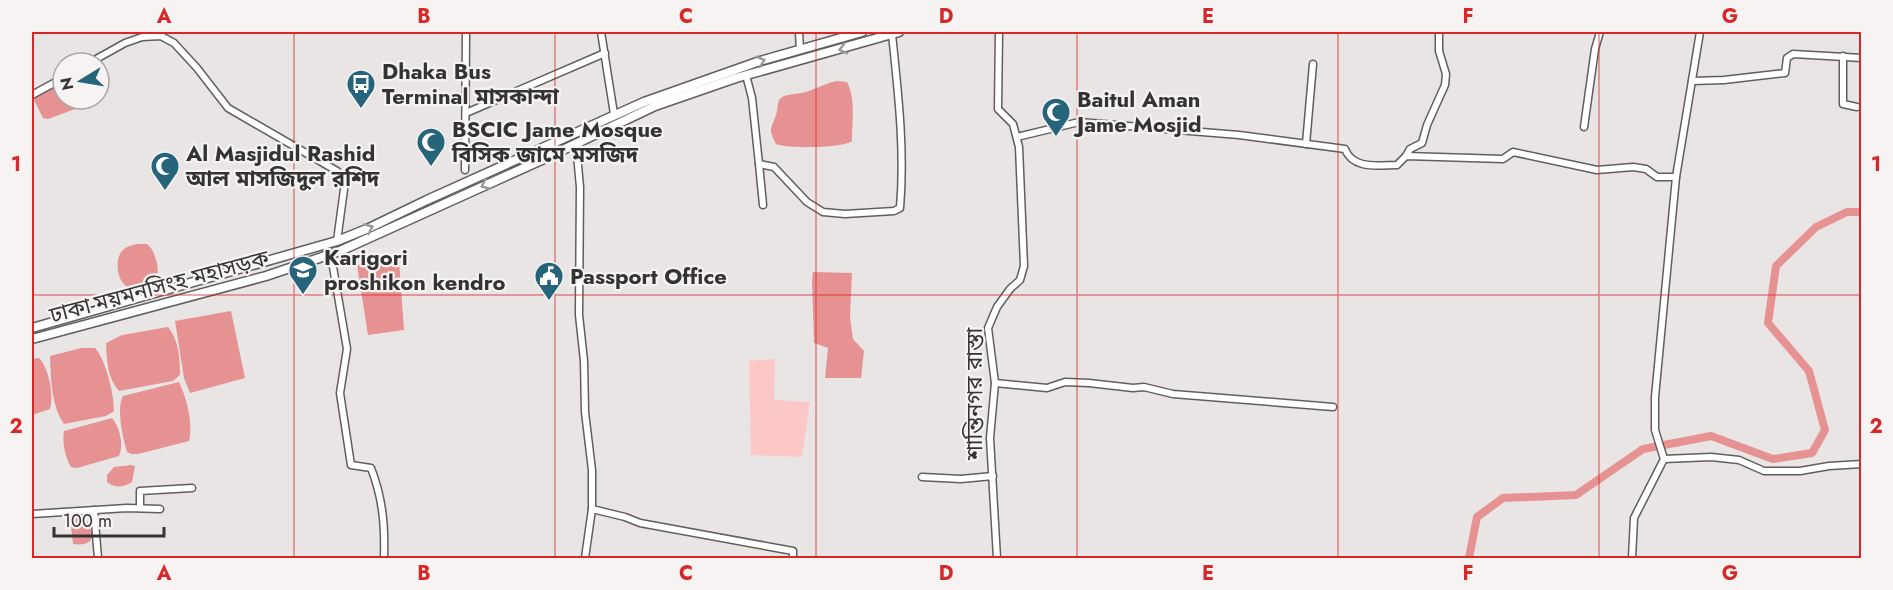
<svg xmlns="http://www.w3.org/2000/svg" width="1893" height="590" font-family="Jost,'Noto Sans Bengali',sans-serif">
<rect width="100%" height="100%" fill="#e9e5e5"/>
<!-- green -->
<polygon fill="#fcc8c7" points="775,359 774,400 810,402 802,457 751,455 749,361"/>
<!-- water -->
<g fill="#e79292">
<polygon points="63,79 63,99 95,99 89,104 48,119 43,118 33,98"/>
<path d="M837 81 847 82C856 99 852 122 852 141 844 148 787 149 776 144 768 128 771 130 776 115 778 110 777 105 779 100 785 93 793 95 801 93 814 91 824 83 837 81Z"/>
<path d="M137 244H147C153 249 154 254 156 260 168 296 113 304 118 260 120 249 127 246 137 244Z"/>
<polygon points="399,260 404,330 368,335 357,265"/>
<polygon points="813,272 852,273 850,317 853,339 864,351 861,378 825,378 828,348 814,343 812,281"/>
<polygon points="231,311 245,378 190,393 184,378 175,321"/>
<path d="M168 327C179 340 180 359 180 375L173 381 119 391C107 377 107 361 106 343L122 335Z"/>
<path d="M81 348H95C106 360 114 394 114 411L106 416 64 424C51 405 51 378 50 356Z"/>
<path d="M39 358C49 368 54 396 50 409L32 415V359Z"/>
<path d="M179 382C187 399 193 423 189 441L138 454H131L127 452C123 439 116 408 123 396Z"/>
<path d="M112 418C120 428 124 445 119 456L77 468 71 467C65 458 62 441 64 431Z"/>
<path d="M131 465 135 466 132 482C124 487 116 489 107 482V475L114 467Z"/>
<path d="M80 517 88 522 93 536C89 545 83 545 73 544L71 526 75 518Z"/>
</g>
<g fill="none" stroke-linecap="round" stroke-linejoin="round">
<!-- canal -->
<polyline stroke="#e79292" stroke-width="8" points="1469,558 1477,517 1503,498 1576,495 1643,449 1711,436 1773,459 1812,453 1825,430 1809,371 1768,323 1776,266 1816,227 1847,212 1862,212"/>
<!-- minor casing -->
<g stroke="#615e5e" stroke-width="9">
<g id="minor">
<polyline points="601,32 614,114"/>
<polyline points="799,32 800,50"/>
<polyline points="1843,56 1843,104 1857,107"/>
<polyline points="89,63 125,43 142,37 161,36 174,43 197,68 228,108 337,171 345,182 337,241"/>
<path d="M746 75 752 98 759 164 774 167 807 202 823 212 845 214 894 211 900 208C905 150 898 92 892 34"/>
<polyline points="1692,81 1724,80 1785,73 1787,58 1793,54 1862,58"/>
<polyline points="32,95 63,78"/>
<polyline points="466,113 605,53"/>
<polyline points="1584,127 1595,49 1600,32"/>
<path d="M1017 137 1079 122 1239 135 1345 149C1353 170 1378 165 1397 165L1406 156 1503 159 1513 152 1597 170 1633 167 1646 169 1657 177H1676"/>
<polyline points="576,144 580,187 579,315 584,361 585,412 592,470 592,509"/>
<polyline points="1306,144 1313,64"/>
<polyline points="1406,156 1410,149 1422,143 1427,125 1445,85 1446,74 1439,51 1439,32"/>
<polyline points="759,164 763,205"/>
<polyline points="465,170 466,32"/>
<path d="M331 255 347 349 340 393 351 465 371 468C383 499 385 526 384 558"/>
<polyline points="995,383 1047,388 1065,382 1089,383 1133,388 1144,387 1173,394 1333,407"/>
<polyline points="1664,459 1711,457 1739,460 1764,471 1800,471 1829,466 1862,464"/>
<polyline points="922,477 961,479 993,476"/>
<polyline points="140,508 140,491 192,488"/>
<polyline points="94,510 98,558"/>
<polyline points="32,514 127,508 160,509"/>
<polyline points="585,558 592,509 625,517 640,523 793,551 793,558"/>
<polyline points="997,558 990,438 995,383 988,328 997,307 1010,289 1020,280 1024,266 1019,147 1013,124 998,109 999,32"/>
<polyline points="1632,558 1634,518 1664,459 1655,430 1655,397 1676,177 1700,32"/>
</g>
</g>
<!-- secondary casing -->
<g stroke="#615e5e" stroke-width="11">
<g id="secondary">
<polyline points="32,328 337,241 369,228 427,200 644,102 760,61 862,32"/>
<polyline points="32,339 266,276 340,251 546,158 655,106 736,78 899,32"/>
</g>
</g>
<!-- minor -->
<use href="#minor" stroke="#fff" stroke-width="6"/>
<!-- secondary -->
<use href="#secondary" stroke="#fff" stroke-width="8"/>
</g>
<!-- one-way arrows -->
<defs><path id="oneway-chevron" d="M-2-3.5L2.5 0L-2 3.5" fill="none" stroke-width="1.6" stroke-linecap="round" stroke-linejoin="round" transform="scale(1.5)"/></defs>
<g stroke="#9a9999">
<use href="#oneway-chevron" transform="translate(843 49) rotate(165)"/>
<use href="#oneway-chevron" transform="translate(761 61) rotate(-17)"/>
<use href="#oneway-chevron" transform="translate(485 185) rotate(156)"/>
<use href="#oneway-chevron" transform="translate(369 228) rotate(-24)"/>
</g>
<!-- grid -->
<path fill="none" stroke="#d62828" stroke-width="1.5" stroke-opacity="0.55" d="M294 32V558M555 32V558M816 32V558M1077 32V558M1338 32V558M1599 32V558M32 295H1862"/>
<!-- icons -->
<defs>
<g id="bus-pin" transform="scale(1.5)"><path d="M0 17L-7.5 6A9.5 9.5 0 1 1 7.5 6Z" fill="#25647a" stroke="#f6f3f2"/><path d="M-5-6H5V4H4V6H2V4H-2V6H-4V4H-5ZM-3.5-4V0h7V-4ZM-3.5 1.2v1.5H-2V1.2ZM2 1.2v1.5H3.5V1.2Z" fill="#fff"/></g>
<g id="mosque-pin" transform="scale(1.5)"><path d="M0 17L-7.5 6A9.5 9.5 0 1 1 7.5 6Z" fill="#25647a" stroke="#f6f3f2"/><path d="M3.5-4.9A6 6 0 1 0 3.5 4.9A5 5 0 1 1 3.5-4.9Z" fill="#fff"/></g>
<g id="university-pin" transform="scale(1.5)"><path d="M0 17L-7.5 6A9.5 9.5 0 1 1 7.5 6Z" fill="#25647a" stroke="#f6f3f2"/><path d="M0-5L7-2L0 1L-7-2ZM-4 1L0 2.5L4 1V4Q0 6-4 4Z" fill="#fff"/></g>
<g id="civic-pin" transform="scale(1.5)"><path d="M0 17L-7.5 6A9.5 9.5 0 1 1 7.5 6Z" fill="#25647a" stroke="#f6f3f2"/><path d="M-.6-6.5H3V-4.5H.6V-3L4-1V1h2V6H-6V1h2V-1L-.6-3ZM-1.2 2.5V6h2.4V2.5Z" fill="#fff"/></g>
</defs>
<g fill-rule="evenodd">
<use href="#bus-pin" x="361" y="84"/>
<use href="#mosque-pin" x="1056" y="112"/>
<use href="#mosque-pin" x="431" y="142"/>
<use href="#mosque-pin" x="165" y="166"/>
<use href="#university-pin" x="303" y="270"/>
<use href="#civic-pin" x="549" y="276"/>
</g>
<g text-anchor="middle" stroke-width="4.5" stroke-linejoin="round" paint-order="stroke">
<!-- poi labels -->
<g font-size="22" font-weight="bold" fill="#343333" stroke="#f6f3f2" text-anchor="start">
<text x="382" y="79">Dhaka Bus<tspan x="382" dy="25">Terminal মাসকান্দা</tspan></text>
<text x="1077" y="107">Baitul Aman<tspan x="1077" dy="25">Jame Mosjid</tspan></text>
<text x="452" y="137">BSCIC Jame Mosque<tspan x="452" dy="25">বিসিক জামে মসজিদ</tspan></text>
<text x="186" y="161">Al Masjidul Rashid<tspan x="186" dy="25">আল মাসজিদুল রশিদ</tspan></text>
<text x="324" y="265">Karigori<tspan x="324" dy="25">proshikon kendro</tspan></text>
<text x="570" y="284">Passport Office</text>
</g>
<!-- street labels -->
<g font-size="22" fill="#343333" stroke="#f6f3f2">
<text transform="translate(159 286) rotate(-15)" y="8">ঢাকা-ময়মনসিংহ মহাসড়ক</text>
<text transform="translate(974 394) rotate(-90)" y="8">শান্তিনগর রাস্তা</text>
</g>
</g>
<!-- border -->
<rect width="1893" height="590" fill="none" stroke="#f6f3f2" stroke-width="66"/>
<!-- north arrow -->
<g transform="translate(81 81) rotate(259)"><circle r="28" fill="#f6f3f2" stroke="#a8a6a6" stroke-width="1.5"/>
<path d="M0-4.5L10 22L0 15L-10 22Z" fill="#25647a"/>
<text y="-9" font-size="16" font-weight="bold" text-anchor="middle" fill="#343333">N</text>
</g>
<!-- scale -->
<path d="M54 527v9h110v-9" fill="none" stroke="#343333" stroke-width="3"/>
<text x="63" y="527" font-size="18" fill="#343333" stroke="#f6f3f2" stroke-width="4.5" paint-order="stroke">100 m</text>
<rect x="33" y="33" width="1827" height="524" fill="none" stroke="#d62828" stroke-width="2"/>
<g font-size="20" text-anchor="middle" font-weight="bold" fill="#d62828">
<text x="164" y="23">A</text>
<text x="424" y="23">B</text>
<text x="686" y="23">C</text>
<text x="946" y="23">D</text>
<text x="1208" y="23">E</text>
<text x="1468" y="23">F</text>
<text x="1730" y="23">G</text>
<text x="16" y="171">1</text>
<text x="1876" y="171">1</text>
<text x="16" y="433">2</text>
<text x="1876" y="433">2</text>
<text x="164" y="580">A</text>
<text x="424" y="580">B</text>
<text x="686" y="580">C</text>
<text x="946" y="580">D</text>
<text x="1208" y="580">E</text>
<text x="1468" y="580">F</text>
<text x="1730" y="580">G</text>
</g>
</svg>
